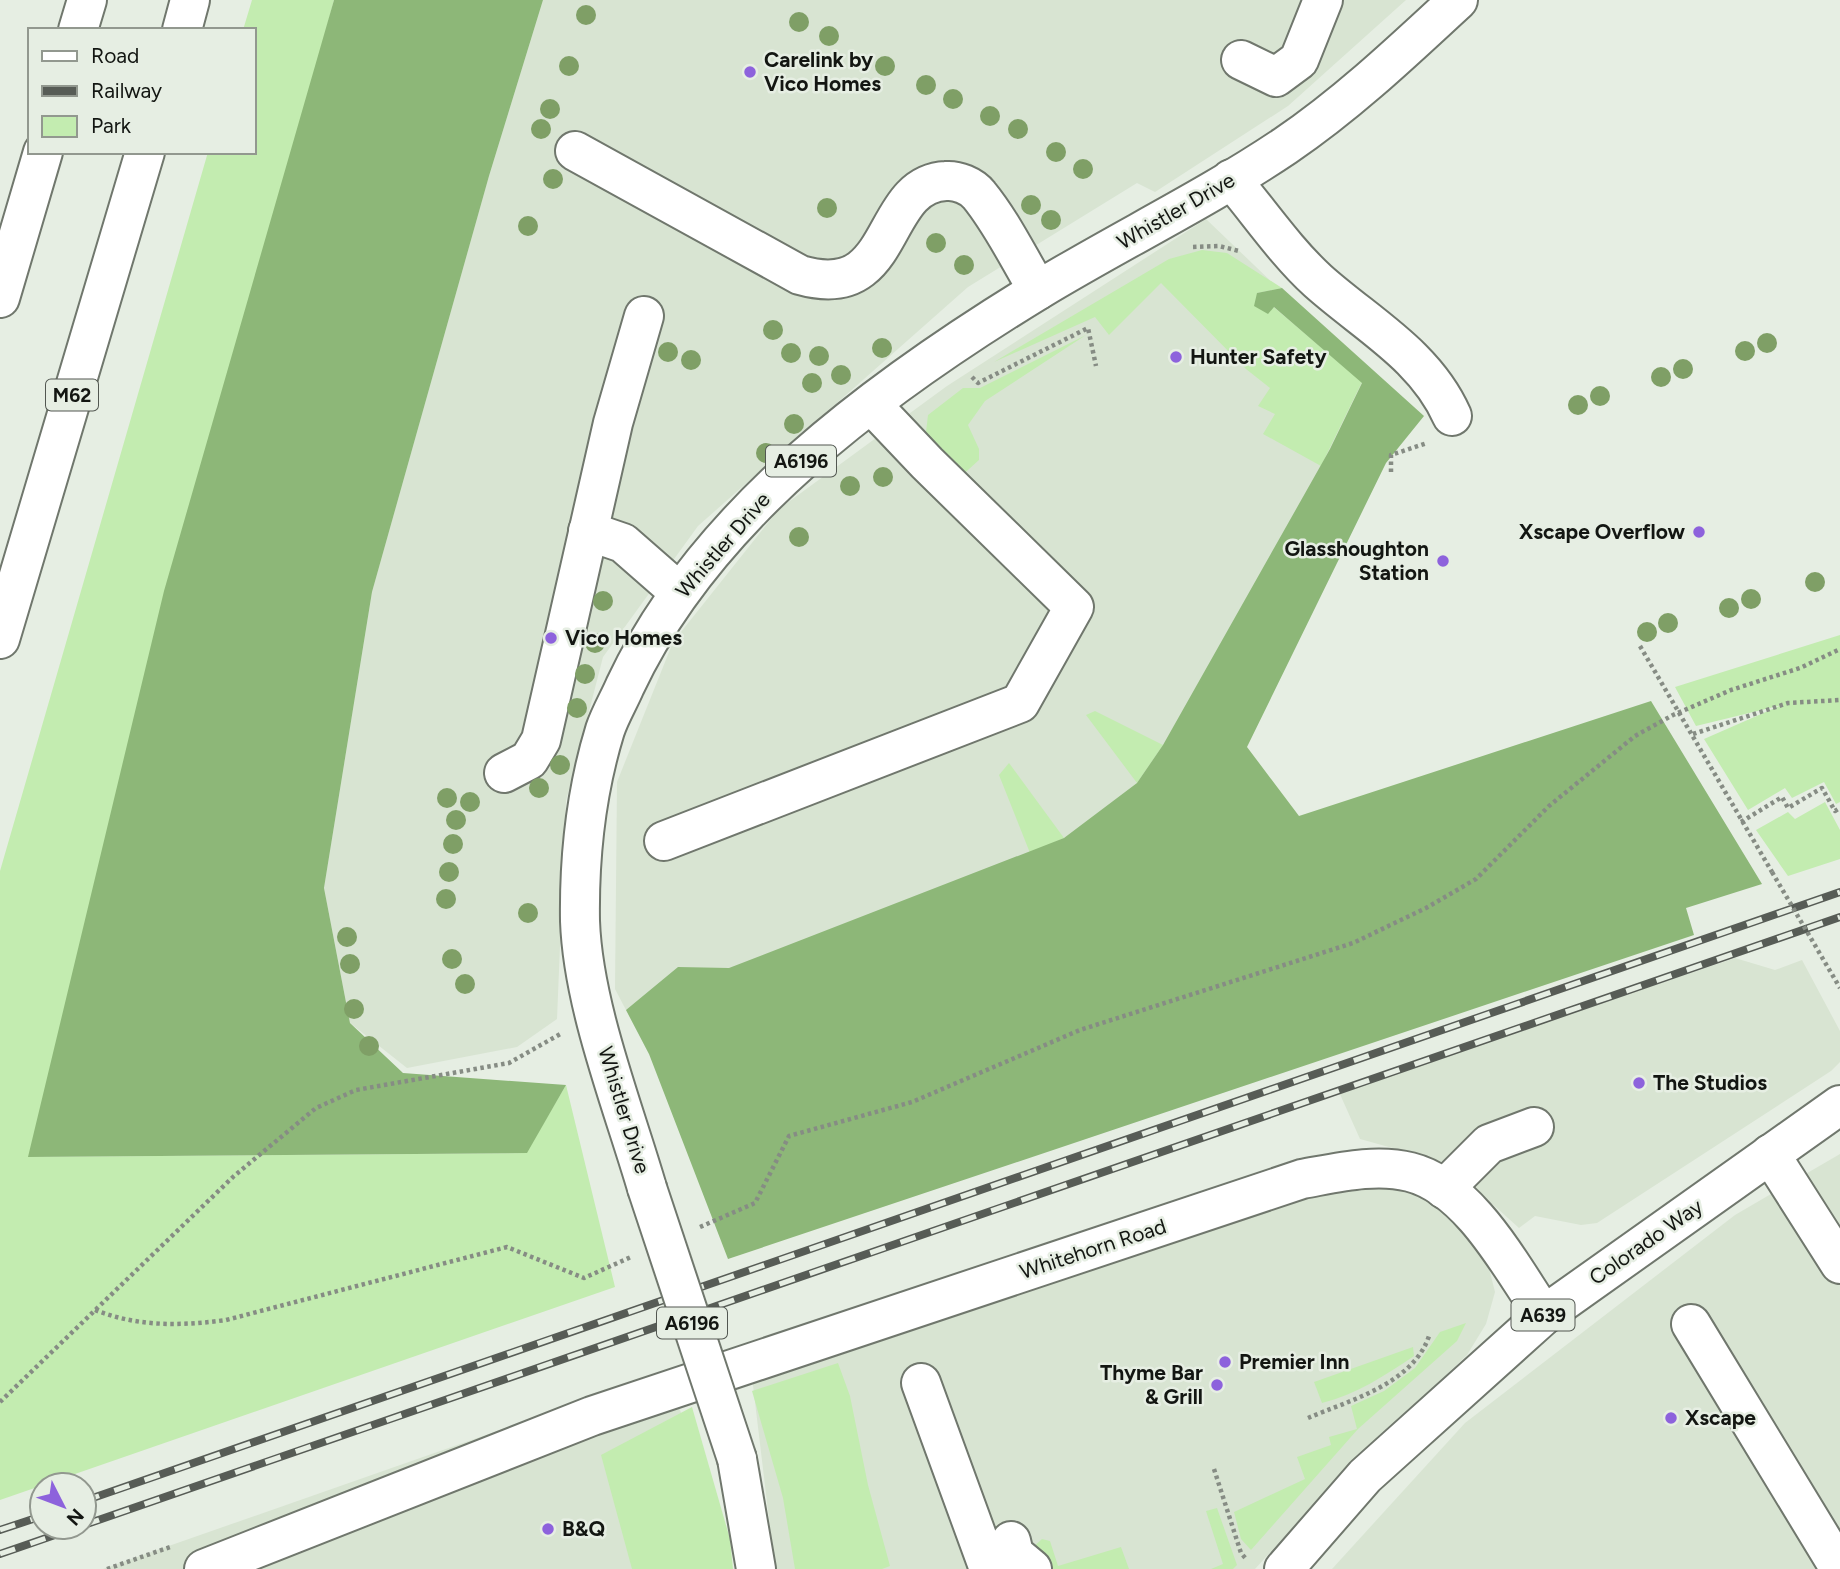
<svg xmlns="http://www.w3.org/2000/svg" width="1840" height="1569" font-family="Figtree,sans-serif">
<rect width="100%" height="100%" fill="#e6eee3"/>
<!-- built -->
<g fill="#d8e4d2">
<polygon points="543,0 1406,0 1288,106 1155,192 1137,183 968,287 698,526 603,657 566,801 557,1019 517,1047 407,1068 350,1023 324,888 372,592 489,176"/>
<polygon points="1206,219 1399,404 1148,865 649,1054 615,989 617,782 673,642 779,509 947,386"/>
<polygon points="1735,958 1775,970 1802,960 1840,1031 1840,1062 1831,1071 1597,1223 1581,1225 1535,1216 1519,1228 1447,1163 1360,1139 1339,1092"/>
<polygon points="1840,1154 1840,1569 1332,1569 1465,1423 1735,1215"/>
<polygon points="1375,1185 1428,1198 1455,1215 1489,1268 1495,1292 1486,1324 1467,1355 1332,1484 1255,1569 775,1569 752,1377 1308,1193"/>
<polygon points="666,1372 726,1535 728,1569 103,1569"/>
</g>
<!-- green -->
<g fill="#c3ecb0">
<polygon points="252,0 334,0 29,1157 526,1153 566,1085 615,1287 0,1500 0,871 208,152 254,152 254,30 243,30"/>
<polygon points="1202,250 1227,253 1282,288 1257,293 1362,382 1321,466 1263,434 1275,414 1258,406 1270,388 1246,369 1161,283 1109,335 1095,317 994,362 1169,259"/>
<polygon points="1086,335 985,401 968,425 979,449 979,460 958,479 926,432 928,415 963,388 980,388"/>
<polygon points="1840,635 1840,802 1836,804 1824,782 1792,798 1785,788 1748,810 1704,739 1782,705 1696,726 1675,687"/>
<polygon points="1095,711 1163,745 1137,783 1086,715"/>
<polygon points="1009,763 1064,838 1030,853 999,775"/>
<polygon points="1825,802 1840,830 1840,859 1788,876 1756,830 1788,812 1795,819"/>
<polygon points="1466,1323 1457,1341 1358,1429 1251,1550 1241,1539 1234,1512 1305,1479 1297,1457 1331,1445 1329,1437 1357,1429 1351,1406 1384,1391 1415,1368 1440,1332"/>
<path d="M1413 1347 1414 1356C1384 1376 1357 1394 1322 1403L1314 1382Z"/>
<polygon points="838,1363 850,1396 868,1485 890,1566 882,1569 795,1569 783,1498 752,1391"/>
<polygon points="692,1407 730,1539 733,1569 632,1569 601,1455"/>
<polygon points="1217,1508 1237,1565 1233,1569 1211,1569 1223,1564 1206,1511"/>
<polygon points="1042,1539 1050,1541 1058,1566 1121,1547 1129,1569 1049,1569 1030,1550"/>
</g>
<!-- forest -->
<g fill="#8db778">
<polygon points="334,0 543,0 489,176 372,592 324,888 350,1023 403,1073 566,1085 527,1153 28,1157 164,591"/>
<polygon points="1282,288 1424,416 1386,463 1247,747 1299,816 1651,701 1762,884 1686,908 1694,935 728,1259 649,1054 626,1010 678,967 729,968 1064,838 1137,783 1163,745 1330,449 1362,383 1274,307 1268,314 1254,306 1257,293"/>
</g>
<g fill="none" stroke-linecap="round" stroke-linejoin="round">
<!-- minor casing -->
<g stroke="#70776d" stroke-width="42">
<g id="minor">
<polyline points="1241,60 1276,77 1299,60 1323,0"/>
<path d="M575 151 800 275C821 281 843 283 861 269 894 244 897 183 946 181 957 180 972 186 979 195 1002 223 1019 259 1038 290"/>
<path d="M1231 179C1259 212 1286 252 1318 281 1366 324 1425 355 1452 416"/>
<polyline points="588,531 623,543 679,592"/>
<polyline points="504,773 529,760 541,740 613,423 644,316"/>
<polyline points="664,841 1020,703 1074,607 927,463 871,404"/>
<polyline points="1770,1154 1840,1264"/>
<polyline points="1444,1189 1489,1144 1534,1127"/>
<polyline points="1691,1324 1840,1569"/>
<polyline points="921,1383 989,1569"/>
<polyline points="1011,1541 1014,1554 1032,1569"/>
<path d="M204 1569 592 1416 1302 1179C1336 1173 1375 1163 1410 1172 1470 1187 1511 1267 1544 1315"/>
</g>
</g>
<!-- major casing -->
<g stroke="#70776d" stroke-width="42">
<g id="major">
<path d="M647 1188C623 1106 583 1006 580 921 579 856 586 792 605 730 610 715 619 700 625 686 706 513 881 386 1040 289 1121 240 1206 199 1285 146 1347 104 1403 51 1458 0"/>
<polyline points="737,1459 756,1569"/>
<polyline points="1284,1569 1365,1476 1544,1315 1840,1105"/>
</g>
</g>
<!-- highway casing -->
<g stroke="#70776d" stroke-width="42">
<g id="highway">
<polyline points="78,30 87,0"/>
<polyline points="182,30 190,0"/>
<polyline points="0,298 43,152"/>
<polyline points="0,639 145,152"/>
</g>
</g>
<!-- path -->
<g stroke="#868c84" stroke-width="4.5" stroke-dasharray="3.5 3.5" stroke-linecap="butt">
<polyline points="1193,247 1219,246 1239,251"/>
<polyline points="972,377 978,383 1088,328 1096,366"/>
<polyline points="1391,472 1391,455 1427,443"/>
<polyline points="1640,646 1772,872"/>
<polyline points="1693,734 1788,703 1840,700"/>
<polyline points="1741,822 1782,797 1788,808 1822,788 1835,811 1840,808"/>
<polyline points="700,1227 755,1203 789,1136 912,1102 1080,1030 1353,943 1426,908 1476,879 1549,806 1635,736 1673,715 1731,690 1800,668 1840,649"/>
<path d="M95 1310C138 1327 181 1326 226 1320L507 1247 584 1278 631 1257"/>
<polyline points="0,1402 234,1176 316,1108 356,1090 509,1063 562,1033"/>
<path d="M1308 1418C1350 1400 1413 1384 1429 1336"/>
<polyline points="1214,1469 1241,1553 1247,1560"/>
<polyline points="107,1569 173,1546"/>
</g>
<!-- minor -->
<use href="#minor" stroke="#fff" stroke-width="38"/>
<!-- major -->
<use href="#major" stroke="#fff" stroke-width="38"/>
<!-- highway -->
<use href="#highway" stroke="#fff" stroke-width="38"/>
<!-- rail casing -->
<g stroke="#575c56" stroke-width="8">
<g id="rail">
<polyline points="84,1501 1840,892"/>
<polyline points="84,1525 1840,917"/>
<polyline points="0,1530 42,1516"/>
<polyline points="0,1554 78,1527"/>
</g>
</g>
<!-- rail -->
<use href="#rail" stroke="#e6eee3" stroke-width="5" stroke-dasharray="16" stroke-linecap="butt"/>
<!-- major-bridge casing -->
<g stroke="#70776d" stroke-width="42" stroke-linecap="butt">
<polyline id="major-bridge" points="647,1188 737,1459"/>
</g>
<!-- path-bridge -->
<polyline stroke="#868c84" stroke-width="4.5" stroke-dasharray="3.5 3.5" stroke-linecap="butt" points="1772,872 1840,988"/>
<!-- major-bridge -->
<use href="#major-bridge" stroke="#fff" stroke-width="38"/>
</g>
<!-- trees -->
<g fill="#7f9f66">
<circle cx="586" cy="15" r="10"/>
<circle cx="799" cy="22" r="10"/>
<circle cx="829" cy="36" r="10"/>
<circle cx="569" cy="66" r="10"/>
<circle cx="885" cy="66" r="10"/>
<circle cx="926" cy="85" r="10"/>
<circle cx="953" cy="99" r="10"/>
<circle cx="550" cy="109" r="10"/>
<circle cx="990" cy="116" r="10"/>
<circle cx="541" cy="129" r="10"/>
<circle cx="1018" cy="129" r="10"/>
<circle cx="1056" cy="152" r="10"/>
<circle cx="1083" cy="169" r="10"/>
<circle cx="553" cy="179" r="10"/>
<circle cx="1031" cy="205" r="10"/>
<circle cx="827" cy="208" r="10"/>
<circle cx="1051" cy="220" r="10"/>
<circle cx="528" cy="226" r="10"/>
<circle cx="936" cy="243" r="10"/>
<circle cx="964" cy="265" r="10"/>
<circle cx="773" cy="330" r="10"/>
<circle cx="1767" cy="343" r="10"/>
<circle cx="882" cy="348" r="10"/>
<circle cx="1745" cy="351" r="10"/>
<circle cx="668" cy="352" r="10"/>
<circle cx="791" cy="353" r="10"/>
<circle cx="819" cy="356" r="10"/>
<circle cx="691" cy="360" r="10"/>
<circle cx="1683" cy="369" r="10"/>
<circle cx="841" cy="375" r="10"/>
<circle cx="1661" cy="377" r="10"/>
<circle cx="812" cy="383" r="10"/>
<circle cx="1600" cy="396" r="10"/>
<circle cx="1578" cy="405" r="10"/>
<circle cx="794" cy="424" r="10"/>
<circle cx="766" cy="453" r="10"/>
<circle cx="883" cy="477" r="10"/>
<circle cx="850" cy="486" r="10"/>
<circle cx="799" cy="537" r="10"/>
<circle cx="1815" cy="582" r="10"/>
<circle cx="1751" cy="599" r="10"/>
<circle cx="603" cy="601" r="10"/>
<circle cx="1729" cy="608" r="10"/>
<circle cx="1668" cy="623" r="10"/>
<circle cx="1647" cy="632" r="10"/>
<circle cx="595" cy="643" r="10"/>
<circle cx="585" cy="674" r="10"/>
<circle cx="577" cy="708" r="10"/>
<circle cx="560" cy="765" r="10"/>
<circle cx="539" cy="788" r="10"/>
<circle cx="447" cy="798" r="10"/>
<circle cx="470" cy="802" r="10"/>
<circle cx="456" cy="820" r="10"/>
<circle cx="453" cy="844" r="10"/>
<circle cx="449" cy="872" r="10"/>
<circle cx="446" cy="899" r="10"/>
<circle cx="528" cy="913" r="10"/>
<circle cx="347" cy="937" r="10"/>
<circle cx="452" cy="959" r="10"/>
<circle cx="350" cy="964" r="10"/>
<circle cx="465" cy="984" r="10"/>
<circle cx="354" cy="1009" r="10"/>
<circle cx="369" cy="1046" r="10"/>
</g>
<!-- markers -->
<g fill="#8d62dc" stroke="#e6eee3" stroke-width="2.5">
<circle cx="750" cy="72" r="7"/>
<circle cx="1176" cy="357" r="7"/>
<circle cx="1699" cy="532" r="7"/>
<circle cx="1443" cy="561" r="7"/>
<circle cx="551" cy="638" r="7"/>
<circle cx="1639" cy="1083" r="7"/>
<circle cx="1225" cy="1362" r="7"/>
<circle cx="1217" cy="1385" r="7"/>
<circle cx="1671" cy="1418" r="7"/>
<circle cx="548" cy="1529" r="7"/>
</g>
<g text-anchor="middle" stroke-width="5" stroke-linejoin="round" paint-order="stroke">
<!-- shield labels -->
<g fill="#e6eee3" stroke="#525751" stroke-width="2">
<rect x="46" y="379.5" width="52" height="31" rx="5"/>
<rect x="766" y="445.5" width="70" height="31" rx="5"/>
<rect x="1511.5" y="1299.5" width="63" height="31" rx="5"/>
<rect x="657" y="1307.5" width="70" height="31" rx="5"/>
</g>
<g font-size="19" font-weight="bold" fill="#131612">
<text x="72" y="402">M62</text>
<text x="801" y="468">A6196</text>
<text x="1543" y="1322">A639</text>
<text x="692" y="1330">A6196</text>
</g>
<!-- poi labels -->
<g font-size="21" font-weight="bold" fill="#131612" stroke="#e6eee3" text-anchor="start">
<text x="764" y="67">Carelink by<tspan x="764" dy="24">Vico Homes</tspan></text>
<text x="1190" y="364">Hunter Safety</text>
<text x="1685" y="539" text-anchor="end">Xscape Overflow</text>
<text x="1429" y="556" text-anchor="end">Glasshoughton<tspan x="1429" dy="24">Station</tspan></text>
<text x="565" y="645">Vico Homes</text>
<text x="1653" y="1090">The Studios</text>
<text x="1239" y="1369">Premier Inn</text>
<text x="1203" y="1380" text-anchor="end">Thyme Bar<tspan x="1203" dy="24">&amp; Grill</tspan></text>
<text x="1685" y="1425">Xscape</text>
<text x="562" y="1536">B&amp;Q</text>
</g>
<!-- street labels -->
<g font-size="21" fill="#131612" stroke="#e6eee3">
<text transform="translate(1176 211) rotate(-30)" y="7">Whistler Drive</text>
<text transform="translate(723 545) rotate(-49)" y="7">Whistler Drive</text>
<text transform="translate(624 1110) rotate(73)" y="7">Whistler Drive</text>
<text transform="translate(1646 1242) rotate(-35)" y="7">Colorado Way</text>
<text transform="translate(1093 1249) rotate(-18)" y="7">Whitehorn Road</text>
</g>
</g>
<!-- legend -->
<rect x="28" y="28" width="228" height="126" fill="#e6eee3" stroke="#92988f" stroke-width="2"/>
<rect x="42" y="51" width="35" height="10" fill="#ffffff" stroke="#92988f" stroke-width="2"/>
<text x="91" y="63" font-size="21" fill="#131612">Road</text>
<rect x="42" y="86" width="35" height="10" fill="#575c56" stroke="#92988f" stroke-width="2"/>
<text x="91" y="98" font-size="21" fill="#131612">Railway</text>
<rect x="42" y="116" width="35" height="21" fill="#c3ecb0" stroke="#92988f" stroke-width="2"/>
<text x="91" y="133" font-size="21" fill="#131612">Park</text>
<!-- north arrow -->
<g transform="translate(63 1506) rotate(132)"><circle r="33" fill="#e6eee3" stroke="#92988f" stroke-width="2"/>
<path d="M0-5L12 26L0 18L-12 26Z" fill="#8d62dc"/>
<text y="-10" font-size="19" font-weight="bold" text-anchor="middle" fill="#131612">N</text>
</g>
</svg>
